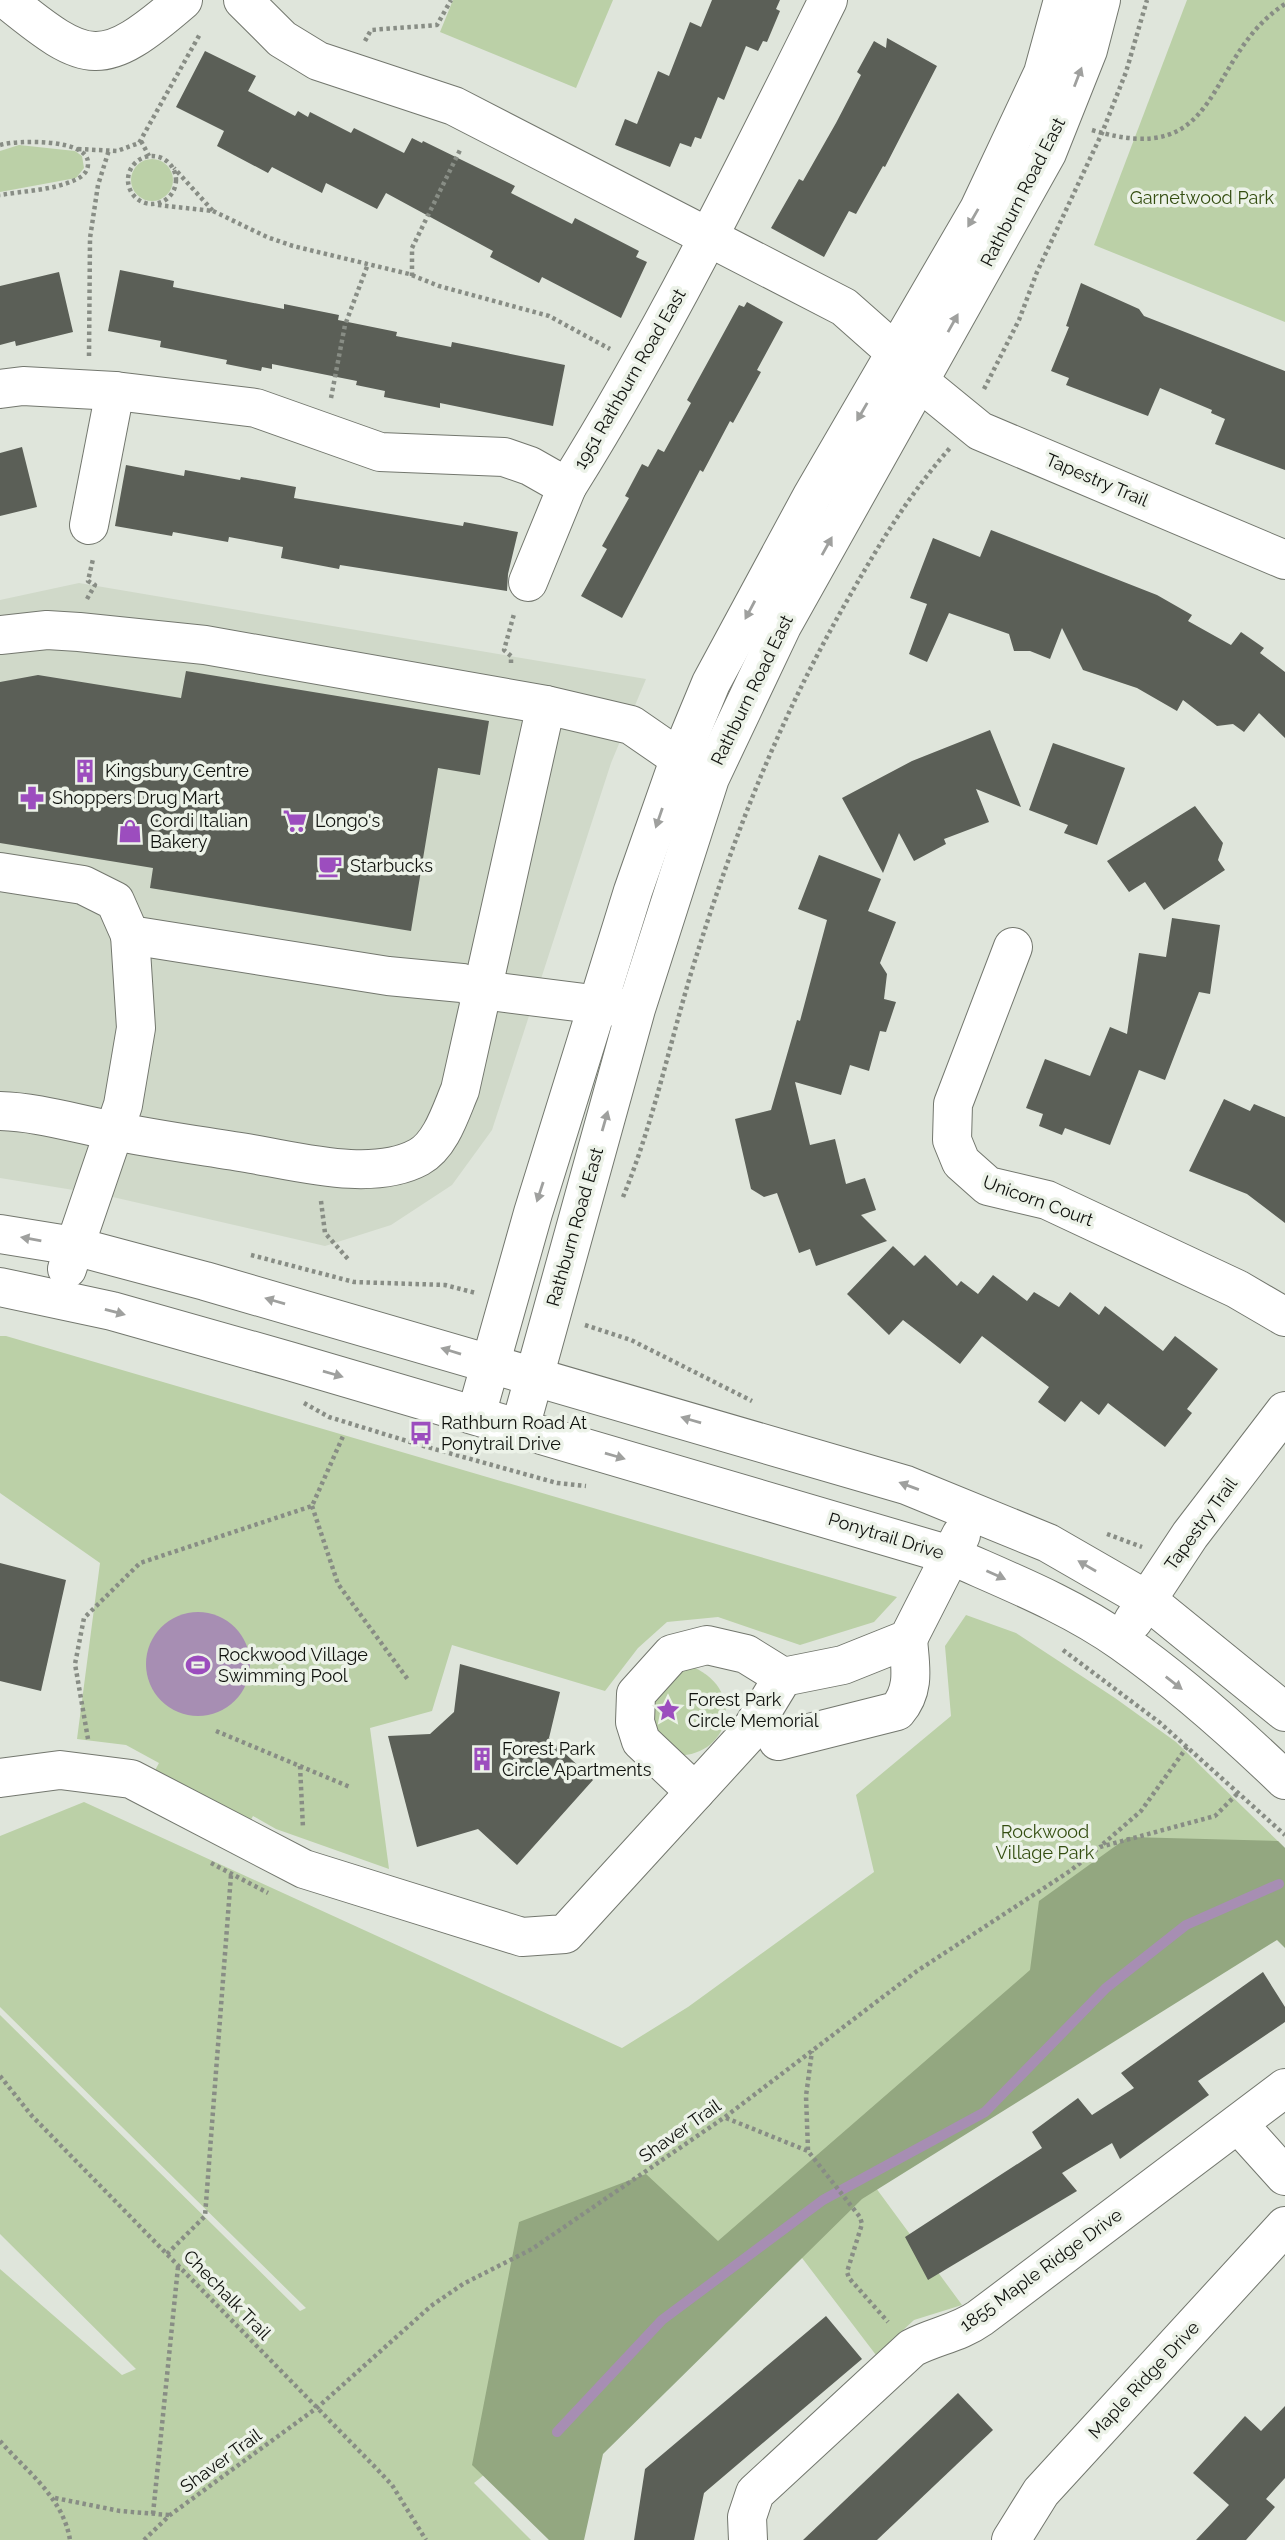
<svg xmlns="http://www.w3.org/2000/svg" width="1285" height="2540" font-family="Raleway,sans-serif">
<rect width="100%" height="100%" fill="#dfe5db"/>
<!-- built -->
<polygon fill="#d0d9c9" points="79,583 646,679 611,763 492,1130 452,1185 391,1225 325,1246 104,1195 0,1178 0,600"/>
<!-- green -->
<g fill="#bbd0a7">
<polygon points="453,0 613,0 576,88 440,32"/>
<polygon points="1187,0 1285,0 1285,322 1094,245"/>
<polygon points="19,145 75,151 82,156 84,168 76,178 0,192 0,151"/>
<circle cx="152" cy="180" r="21"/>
<polygon points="0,1336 6,1336 897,1597 874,1622 800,1645 718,1617 667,1622 638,1648 605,1691 452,1645 432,1711 370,1728 389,1869 276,1829 253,1816 248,1825 153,1774 159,1763 126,1745 77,1739 100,1563 0,1493"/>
<polygon points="966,1615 1016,1633 1115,1698 1176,1742 1285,1848 1285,1885 862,2169 962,2305 914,2320 876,2355 783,2233 474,2483 531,2540 0,2540 0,2269 122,2375 136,2369 0,2234 0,2015 300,2311 306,2308 0,2007 0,1836 84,1802 622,2048 688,2007 874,1872 856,1795 951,1716 945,1646"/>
<path d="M688 1665C752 1688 729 1768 662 1754L636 1694Z"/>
</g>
<!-- forest -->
<polygon fill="#93a780" points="1128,1837 1278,1841 1285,1848 1285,1948 1277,1940 862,2199 603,2454 584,2540 549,2540 472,2465 519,2222 646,2174 718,2241 1030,1970 1039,1901"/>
<!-- water -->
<circle fill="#a78eb3" cx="198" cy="1664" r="52"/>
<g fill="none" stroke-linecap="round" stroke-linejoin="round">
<!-- stream -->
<polyline stroke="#a78eb3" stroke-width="10" points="557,2432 662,2320 823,2200 985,2112 1106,1988 1186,1925 1279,1884"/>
</g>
<!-- building -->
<g fill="#5b5f57">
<polygon points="712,0 780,0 776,9 780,11 767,42 763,41 758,51 746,46 724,100 718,97 701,139 695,137 691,147 680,143 670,167 615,145 625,119 637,124 658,71 669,76 690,22 701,27"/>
<polygon points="887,38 937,66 885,167 883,166 856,214 849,211 824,257 771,228 799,179 803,181 836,123 861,75 857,72 874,41 886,48"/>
<polygon points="205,51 256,76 248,91 295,116 298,111 308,117 310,112 351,133 354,128 404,153 412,138 422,143 423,141 515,186 511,193 572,224 575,218 639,251 636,257 647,262 621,318 542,277 539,283 490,257 493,251 386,193 377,209 326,183 322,193 272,167 268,173 217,146 224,131 176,107"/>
<polygon points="120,270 174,281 173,287 284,309 284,304 339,315 338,320 397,332 396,336 451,347 452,342 565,365 553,426 440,403 440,408 384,397 385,391 356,385 357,381 272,364 272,369 262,367 261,371 226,364 227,360 160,347 161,341 108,331"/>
<polygon points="59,272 73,332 16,346 15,341 0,345 0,286"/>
<polygon points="1081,283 1139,309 1144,316 1285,371 1285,470 1215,444 1225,419 1211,413 1212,410 1160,388 1148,416 1066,385 1069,378 1051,371 1069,327 1066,326"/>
<polygon points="747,302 783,322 757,370 761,372 733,423 730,421 703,472 700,470 622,618 581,596 607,549 602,546 629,498 625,496 642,464 648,467 658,449 664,452 691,403 687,400 739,305 744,307"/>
<polygon points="22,447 37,507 0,516 0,453"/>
<polygon points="126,465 184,476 185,470 240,480 241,477 296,487 294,498 463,526 464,522 518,532 508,574 507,591 340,565 339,569 281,558 283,547 229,537 228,542 173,532 172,536 115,526"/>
<polygon points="991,530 1157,595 1192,615 1188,621 1231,645 1241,632 1264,648 1260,653 1285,672 1285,738 1259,713 1244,732 1233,724 1217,726 1183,700 1177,711 1137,688 1083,670 1062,628 1050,659 1030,651 1014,651 1009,634 949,613 927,662 909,654 927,604 910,598 933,538 980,557"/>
<polygon points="186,671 489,721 480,775 438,768 411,931 150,888 153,868 0,843 0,682 38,675 181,698"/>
<polygon points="990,730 1021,807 976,789 989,822 944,839 946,844 914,861 899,833 883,873 842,798 912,761"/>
<polygon points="1053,743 1125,768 1097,845 1064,833 1068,825 1029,810"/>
<polygon points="1195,806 1223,843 1218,860 1225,870 1164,910 1145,882 1129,892 1107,861"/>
<polygon points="819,855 881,879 868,911 896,922 880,963 887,974 884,999 896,1002 886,1032 880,1031 869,1071 850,1065 841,1095 795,1082 810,1145 835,1139 846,1184 865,1178 876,1210 861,1215 887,1241 816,1266 810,1249 799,1253 777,1193 764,1197 751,1189 735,1119 771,1110 797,1020 800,1021 827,920 798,909"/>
<polygon points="1172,918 1220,925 1210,994 1199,992 1165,1080 1139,1070 1110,1145 1065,1128 1062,1135 1039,1126 1043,1114 1026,1108 1045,1059 1090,1076 1110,1027 1127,1034 1139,953 1166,957"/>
<polygon points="1224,1099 1250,1111 1254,1104 1285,1117 1285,1223 1247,1194 1189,1171"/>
<polygon points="893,1246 914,1266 925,1255 957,1286 961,1281 978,1294 993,1275 1027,1301 1034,1292 1059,1307 1070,1292 1099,1315 1105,1306 1163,1351 1175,1336 1218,1369 1187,1409 1192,1413 1165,1447 1108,1403 1099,1415 1081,1401 1065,1422 1038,1402 1049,1387 982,1336 960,1364 903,1320 889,1335 847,1294"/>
<polygon points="0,1563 66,1580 41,1691 0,1681"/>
<polygon points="460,1664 560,1692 549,1738 593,1780 517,1865 478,1829 417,1847 388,1736 430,1734 454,1712"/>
<polygon points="1263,1972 1285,2007 1285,2022 1198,2081 1209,2095 1120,2159 1112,2143 1062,2173 1077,2191 928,2280 905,2237 1042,2148 1032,2132 1078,2098 1092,2115 1134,2088 1121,2073"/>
<polygon points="826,2316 862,2359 704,2493 694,2540 634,2540 645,2469"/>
<polygon points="958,2393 993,2430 877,2540 803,2540"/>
<polygon points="1285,2406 1285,2478 1266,2499 1275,2507 1246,2540 1196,2540 1229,2505 1193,2473 1245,2416 1261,2431"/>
</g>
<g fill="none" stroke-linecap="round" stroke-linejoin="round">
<!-- minor casing -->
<g stroke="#73776e" stroke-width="40">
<g id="minor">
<path d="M7 0C88 66 102 70 183 0"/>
<polyline points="243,0 282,39 318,61 454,106 844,307 896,353 920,382 980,431 1285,560"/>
<path d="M0 389 23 386 115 391 256 408 380 452 504 457 530 466 567 487C665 330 746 165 828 0"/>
<polyline points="89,525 115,391"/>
<polyline points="528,582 567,487"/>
<polyline points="0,635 47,630 79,632 205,645 546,705 631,725 699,772"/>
<polyline points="0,872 83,885 115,901 130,935 388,976 462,983 482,990 624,1008"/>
<polyline points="1013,947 953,1104 952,1140 961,1162 988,1186 1047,1200 1237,1289 1285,1317"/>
<path d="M0 1111C37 1112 73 1123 110 1130 157 1140 204 1146 252 1154 300 1162 373 1182 419 1157 441 1145 451 1111 460 1090L546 705"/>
<polyline points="0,1234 74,1246 205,1281 906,1485 1048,1543 1147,1600 1285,1712"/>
<polyline points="67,1269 123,1105 136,1028 130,935"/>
<path d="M0 1287 112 1311 289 1361 950 1555C1008 1581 1070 1605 1122 1642 1179 1682 1234 1731 1285 1780"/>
<polyline points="476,1415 533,1213 633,891 679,760 711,683 812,496 979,209 1043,73 1063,0"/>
<polyline points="520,1428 636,1009 710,778 782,626 1047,153 1088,50 1101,0"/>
<polyline points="1133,1621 1190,1535 1285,1411"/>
<path d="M778 1741 897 1711C916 1689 910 1666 908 1639"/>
<polyline points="0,1778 60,1770 131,1779 304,1869 522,1937 565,1934 749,1733 783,1677 843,1665 908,1639 961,1535"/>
<polyline points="695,1792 641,1741 635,1722 636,1694 672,1654 707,1645 746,1654 783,1677"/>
<polyline points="1239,2125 1285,2176"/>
<path d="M748 2540 747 2517 755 2493 912 2348C935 2336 959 2333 980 2318L1285 2088"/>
<polyline points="1011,2540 1041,2492 1285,2226"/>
</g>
</g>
<!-- path -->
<g stroke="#888d85" stroke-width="4.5" stroke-dasharray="3.5 3.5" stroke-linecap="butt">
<polyline points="365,41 371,30 437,25 451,0"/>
<path d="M1092 130C1226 171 1202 58 1285 4"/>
<polyline points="141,141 149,156"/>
<path d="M0 145C16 140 90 138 88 164 88 172 82 177 75 180 54 190 23 191 0 195"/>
<polyline points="78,149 117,151 139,143 200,34"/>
<circle cx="152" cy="180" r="24"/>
<polyline points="158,205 213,211 174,168"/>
<polyline points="213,211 267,237 293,246 409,274 439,286 549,316 610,349"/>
<polyline points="412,276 412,248 461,148"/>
<polyline points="89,356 90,238 98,185 109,150"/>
<polyline points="984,389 1019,320 1037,272 1102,133 1126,72 1147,0"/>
<polyline points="331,398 345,325 368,264"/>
<polyline points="87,599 95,585 88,581 93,559"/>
<polyline points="511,663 511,656 504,650 514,614"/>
<path d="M623 1197C653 1124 669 1046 692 970 734 834 780 716 852 592 881 541 911 492 950 448"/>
<polyline points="321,1201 325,1233 348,1259"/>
<polyline points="251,1255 354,1282 445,1285 476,1293"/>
<polyline points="585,1325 631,1340 752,1401"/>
<polyline points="304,1403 329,1417 420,1445 557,1483 586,1486"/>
<polyline points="312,1506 338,1584 409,1681"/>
<polyline points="1107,1534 1142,1547"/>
<polyline points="1063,1650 1159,1722 1285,1835"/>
<polyline points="216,1731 350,1787"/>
<polyline points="88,1739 75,1664 84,1618 140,1563 312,1506 344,1434"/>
<polyline points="300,1766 303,1828"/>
<polyline points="1103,1844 1141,1811 1187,1747"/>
<polyline points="211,1863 268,1893"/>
<polyline points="0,2076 32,2116 375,2467 392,2485 426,2540"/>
<polyline points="726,2118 808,2151 860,2217 862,2224 847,2272 849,2278 888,2322"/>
<polyline points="808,2150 806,2096 812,2051"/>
<polyline points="167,2254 205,2216 231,1875"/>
<path d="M0 2441C27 2472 63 2497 70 2540"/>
<polyline points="55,2498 120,2511 169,2515"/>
<polyline points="153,2514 178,2267"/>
<polyline points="144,2540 170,2515 318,2407 431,2306 463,2284 532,2249 725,2117 917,1971 1070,1871 1100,1847 1215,1816 1239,1792"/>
</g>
<!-- minor -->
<use href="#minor" stroke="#fff" stroke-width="38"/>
</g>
<!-- one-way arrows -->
<defs><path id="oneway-solid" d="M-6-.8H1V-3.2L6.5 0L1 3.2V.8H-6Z" transform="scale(1.75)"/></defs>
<g fill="#9fa09e">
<use href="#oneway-solid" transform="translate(1078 77) rotate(-69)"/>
<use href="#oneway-solid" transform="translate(973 218) rotate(120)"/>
<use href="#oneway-solid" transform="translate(953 323) rotate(-61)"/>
<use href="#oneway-solid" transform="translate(862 412) rotate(120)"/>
<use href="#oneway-solid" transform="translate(827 546) rotate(-61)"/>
<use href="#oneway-solid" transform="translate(750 610) rotate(118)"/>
<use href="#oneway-solid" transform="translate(659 818) rotate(109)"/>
<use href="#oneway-solid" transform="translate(605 1121) rotate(-74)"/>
<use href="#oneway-solid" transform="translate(540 1192) rotate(108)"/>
<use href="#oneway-solid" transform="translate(31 1239) rotate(-170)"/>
<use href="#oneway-solid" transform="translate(275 1301) rotate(-164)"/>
<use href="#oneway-solid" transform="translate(115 1312) rotate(15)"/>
<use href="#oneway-solid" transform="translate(451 1351) rotate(-163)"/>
<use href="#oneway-solid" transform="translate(333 1374) rotate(16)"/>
<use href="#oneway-solid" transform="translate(691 1420) rotate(-164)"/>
<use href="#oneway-solid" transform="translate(615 1456) rotate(16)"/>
<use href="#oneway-solid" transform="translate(909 1486) rotate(-160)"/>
<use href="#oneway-solid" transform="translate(1087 1566) rotate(-150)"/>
<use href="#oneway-solid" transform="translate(996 1575) rotate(24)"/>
<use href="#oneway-solid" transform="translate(1174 1683) rotate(38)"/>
</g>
<!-- icons -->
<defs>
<g id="building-bare" transform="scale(1.89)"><path d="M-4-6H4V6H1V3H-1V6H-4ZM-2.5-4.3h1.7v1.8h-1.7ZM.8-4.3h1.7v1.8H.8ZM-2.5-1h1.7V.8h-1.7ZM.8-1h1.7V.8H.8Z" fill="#9c4dbe" stroke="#ecf2e8" stroke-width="2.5" paint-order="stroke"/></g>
<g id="pharmacy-bare" transform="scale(1.89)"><path d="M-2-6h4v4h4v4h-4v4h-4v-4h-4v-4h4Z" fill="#9c4dbe" stroke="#ecf2e8" stroke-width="2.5" paint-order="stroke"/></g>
<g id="supermarket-bare" transform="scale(1.89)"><path d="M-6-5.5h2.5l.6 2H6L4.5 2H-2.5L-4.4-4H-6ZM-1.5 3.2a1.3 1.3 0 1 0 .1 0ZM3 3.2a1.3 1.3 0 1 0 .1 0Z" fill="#9c4dbe" stroke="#ecf2e8" stroke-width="2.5" paint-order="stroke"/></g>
<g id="shop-bare" transform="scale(1.89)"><path d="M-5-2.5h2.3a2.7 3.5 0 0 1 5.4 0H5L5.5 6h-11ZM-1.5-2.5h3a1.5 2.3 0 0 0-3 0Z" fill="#9c4dbe" stroke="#ecf2e8" stroke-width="2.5" paint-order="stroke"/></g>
<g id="cafe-bare" transform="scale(1.89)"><path d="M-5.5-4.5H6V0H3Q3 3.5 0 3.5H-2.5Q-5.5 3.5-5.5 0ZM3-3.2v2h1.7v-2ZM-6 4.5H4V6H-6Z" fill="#9c4dbe" stroke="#ecf2e8" stroke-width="2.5" paint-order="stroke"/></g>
<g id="bus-bare" transform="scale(1.89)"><path d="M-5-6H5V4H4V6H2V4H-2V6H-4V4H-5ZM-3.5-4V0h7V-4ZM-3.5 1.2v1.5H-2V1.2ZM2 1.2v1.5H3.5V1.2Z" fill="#9c4dbe" stroke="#ecf2e8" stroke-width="2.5" paint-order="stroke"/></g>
<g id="stadium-bare" transform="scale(1.89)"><path d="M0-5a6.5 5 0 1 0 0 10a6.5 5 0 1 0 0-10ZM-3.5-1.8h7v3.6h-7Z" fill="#9c4dbe" stroke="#ecf2e8" stroke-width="2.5" paint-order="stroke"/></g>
<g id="sight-bare" transform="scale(1.89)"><path d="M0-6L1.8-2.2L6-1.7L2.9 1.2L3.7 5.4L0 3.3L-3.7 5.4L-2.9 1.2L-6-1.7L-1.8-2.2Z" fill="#9c4dbe" stroke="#ecf2e8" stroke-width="2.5" paint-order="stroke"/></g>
</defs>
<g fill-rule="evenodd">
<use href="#building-bare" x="85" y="771"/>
<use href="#pharmacy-bare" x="32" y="798"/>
<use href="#supermarket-bare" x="295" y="821"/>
<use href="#shop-bare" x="130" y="831"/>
<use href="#cafe-bare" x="330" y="866"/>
<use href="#bus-bare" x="421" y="1433"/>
<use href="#stadium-bare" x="198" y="1665"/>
<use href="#sight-bare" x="668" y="1710"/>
<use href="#building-bare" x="482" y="1759"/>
</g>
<g text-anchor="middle" stroke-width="7" stroke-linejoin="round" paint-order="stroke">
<!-- street labels -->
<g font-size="18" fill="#0f110d" stroke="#ecf2e8">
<text transform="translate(1023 192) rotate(-63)" y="6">Rathburn Road East</text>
<text transform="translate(630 379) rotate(-60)" y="6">1951 Rathburn Road East</text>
<text transform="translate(1097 480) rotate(23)" y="6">Tapestry Trail</text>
<text transform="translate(752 690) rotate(-64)" y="6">Rathburn Road East</text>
<text transform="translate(1038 1201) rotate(20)" y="6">Unicorn Court</text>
<text transform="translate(575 1227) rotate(-74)" y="6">Rathburn Road East</text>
<text transform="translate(1201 1524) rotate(-54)" y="6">Tapestry Trail</text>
<text transform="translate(886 1536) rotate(17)" y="6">Ponytrail Drive</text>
<text transform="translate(680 2131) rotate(-35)" y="6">Shaver Trail</text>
<text transform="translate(1041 2270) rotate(-36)" y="6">1855 Maple Ridge Drive</text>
<text transform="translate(227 2295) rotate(46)" y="6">Chechalk Trail</text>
<text transform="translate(1144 2380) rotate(-47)" y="6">Maple Ridge Drive</text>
<text transform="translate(221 2461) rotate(-36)" y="6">Shaver Trail</text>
</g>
<!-- park labels -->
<g font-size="18" fill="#344e11" stroke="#ecf2e8">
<text x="1202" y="204">Garnetwood Park</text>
<text x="1045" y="1838">Rockwood<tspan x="1045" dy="21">Village Park</tspan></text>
</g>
<!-- poi labels -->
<g font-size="18" fill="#0f110d" stroke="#ecf2e8" text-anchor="start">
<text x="105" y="777">Kingsbury Centre</text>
<text x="52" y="804">Shoppers Drug Mart</text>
<text x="150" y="827">Cordi Italian<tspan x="150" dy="21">Bakery</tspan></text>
<text x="315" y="827">Longo's</text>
<text x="350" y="872">Starbucks</text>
<text x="441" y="1429">Rathburn Road At<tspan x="441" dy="21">Ponytrail Drive</tspan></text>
<text x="218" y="1661">Rockwood Village<tspan x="218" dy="21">Swimming Pool</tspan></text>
<text x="688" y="1706">Forest Park<tspan x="688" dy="21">Circle Memorial</tspan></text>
<text x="502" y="1755">Forest Park<tspan x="502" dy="21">Circle Apartments</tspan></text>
</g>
</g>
</svg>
